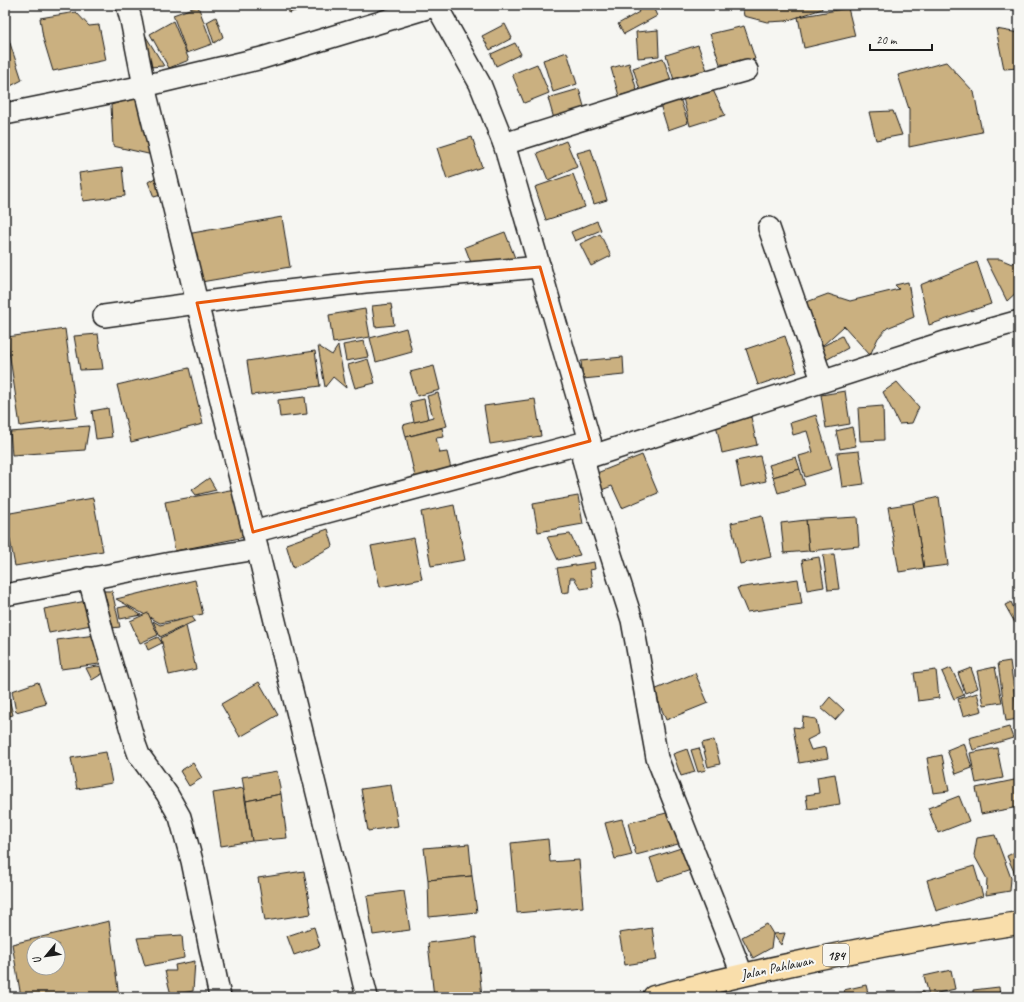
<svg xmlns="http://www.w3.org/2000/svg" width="1024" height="1002" font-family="Caveat,sans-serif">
<rect width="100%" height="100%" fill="#f6f6f2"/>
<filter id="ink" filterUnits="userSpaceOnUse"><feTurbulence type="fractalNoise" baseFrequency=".025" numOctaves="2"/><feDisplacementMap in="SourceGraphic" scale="8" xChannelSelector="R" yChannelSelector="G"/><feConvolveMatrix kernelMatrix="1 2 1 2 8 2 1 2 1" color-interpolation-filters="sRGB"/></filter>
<g filter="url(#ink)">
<!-- building -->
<g fill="#cab080" stroke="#1c1c1c" fill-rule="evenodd">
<polygon points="288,5 313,5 289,13"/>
<polygon points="635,5 652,5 657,16 624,34 618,24 639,12"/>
<polygon points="742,5 821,5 822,9 786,21 767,22 744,16"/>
<polygon points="198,6 212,44 187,53 173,15"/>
<polygon points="848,8 855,36 804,48 798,17"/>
<polygon points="76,12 89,26 99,25 106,60 53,71 43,38 40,18"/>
<polygon points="216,17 223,37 214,43 207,22"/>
<polygon points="173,21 189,60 169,68 150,34"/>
<polygon points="505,24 512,38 490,50 482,36"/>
<polygon points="744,26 755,59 736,65 720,64 710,34"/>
<polygon points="5,28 22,80 5,89"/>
<polygon points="996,29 1019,33 1019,68 1004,69"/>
<polygon points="658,30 659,56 638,58 636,32"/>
<polygon points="145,35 164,66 149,67"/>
<polygon points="515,43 521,54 496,66 491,54"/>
<polygon points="698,45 708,73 675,83 666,55"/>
<polygon points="567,52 577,84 553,92 543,60"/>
<polygon points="663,58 671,80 640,90 633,68"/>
<polygon points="946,62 974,92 982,132 909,147 909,109 898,75"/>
<polygon points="629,63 637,91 619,96 611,68"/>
<polygon points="537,64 549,93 524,103 512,74"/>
<polygon points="710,84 725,115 690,126 682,94"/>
<polygon points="579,89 585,110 554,119 548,98"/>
<polygon points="678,92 688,123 668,130 658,98"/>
<polygon points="140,96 157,156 113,146 111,105"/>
<polygon points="893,111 902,135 876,140 869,112"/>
<polygon points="472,137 482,167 447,179 437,148"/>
<polygon points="566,141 577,167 548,180 537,153"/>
<polygon points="591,149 607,200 594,204 577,153"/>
<polygon points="122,167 125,196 83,201 79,173"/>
<polygon points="573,174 585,207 546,220 535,187"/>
<polygon points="155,178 161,195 154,197 148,182"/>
<polygon points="282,217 290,267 195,283 187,234"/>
<polygon points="597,221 601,230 575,241 571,232"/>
<polygon points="505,232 515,258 475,273 465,247"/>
<polygon points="600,234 611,256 591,266 580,244"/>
<polygon points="1019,258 1019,290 1007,301 986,259 1000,259 1012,264"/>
<polygon points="977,262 991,304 929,325 920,285"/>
<polygon points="908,282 914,317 887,328 878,338 870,355 844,326 821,347 804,303 828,294 850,301 899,289 895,285"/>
<polygon points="391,304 394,325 375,327 372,306"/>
<polygon points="365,309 370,337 333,343 329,315"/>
<polygon points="406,328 412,352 376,362 370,338"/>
<polygon points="65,329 77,418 20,426 7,337"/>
<polygon points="98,334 103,369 80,370 74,336"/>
<polygon points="785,336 797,372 758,385 746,349"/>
<polygon points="842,336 848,348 824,361 821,347"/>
<polygon points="364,341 368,357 346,361 343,345"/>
<polygon points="318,346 332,355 338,346 346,388 333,377 325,387"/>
<polygon points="315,351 320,386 252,395 247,361"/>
<polygon points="623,357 624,375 583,379 581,361"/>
<polygon points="368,359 375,383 355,388 348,365"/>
<polygon points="434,366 440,390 417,396 410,372"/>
<polygon points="189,368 203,424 131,442 117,385"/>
<polygon points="897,382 919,407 912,423 899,424 883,392"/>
<polygon points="845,391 850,424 826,428 821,395"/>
<polygon points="438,393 447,426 406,437 403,425 433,417 427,396"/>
<polygon points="305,397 307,414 280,417 278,400"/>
<polygon points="424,399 428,419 414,422 410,402"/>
<polygon points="535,399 541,436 490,444 484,406"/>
<polygon points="883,406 884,440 860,441 858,408"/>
<polygon points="108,408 112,437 96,439 92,411"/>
<polygon points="816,415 832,469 805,477 799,456 813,452 807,431 793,435 790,423"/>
<polygon points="751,417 757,445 722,453 716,424"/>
<polygon points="89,426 85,450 12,455 10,432"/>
<polygon points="852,427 856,446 840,449 836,431"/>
<polygon points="442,428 444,437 436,438 440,453 447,452 452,473 416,481 406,437"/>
<polygon points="859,451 864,484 842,487 837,453"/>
<polygon points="642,455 658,493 622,508 612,486 599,491 592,475"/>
<polygon points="760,456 766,481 741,487 736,461"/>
<polygon points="796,457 800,469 773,477 769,465"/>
<polygon points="800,469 805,485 778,493 773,477"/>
<polygon points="209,478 216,490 196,495 192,490"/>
<polygon points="235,489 245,537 175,551 165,502"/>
<polygon points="578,496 583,524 538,532 533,504"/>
<polygon points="939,497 948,565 924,568 913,503"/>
<polygon points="93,498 103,551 15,566 5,514"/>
<polygon points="913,503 924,568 899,572 888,507"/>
<polygon points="454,505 465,560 431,566 421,512"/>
<polygon points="762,516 771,557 740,564 731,523"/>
<polygon points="857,517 859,546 809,551 806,520"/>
<polygon points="806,520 809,551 784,553 781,523"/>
<polygon points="328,529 333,546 293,568 286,544"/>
<polygon points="570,534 580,555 558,560 547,537"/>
<polygon points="414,538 422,579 380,587 371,546"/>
<polygon points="834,554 839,589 828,590 823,555"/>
<polygon points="819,557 824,587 807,590 802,560"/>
<polygon points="594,562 595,569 590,570 593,587 581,589 574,578 570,578 569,592 562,593 557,568"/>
<polygon points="798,579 802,604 747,612 737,588"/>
<polygon points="195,580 203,614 160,623 116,599"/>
<polygon points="94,591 112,591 120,627 104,629"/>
<polygon points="86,601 91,625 49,633 44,609"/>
<polygon points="1011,602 1019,619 1019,630 1005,605"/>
<polygon points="127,606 141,615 120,619 118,608"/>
<polygon points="148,613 158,635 140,643 130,621"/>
<polygon points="192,617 195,621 160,637 153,621 160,625"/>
<polygon points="186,626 196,669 169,675 161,638"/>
<polygon points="103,634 107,663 61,669 57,640"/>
<polygon points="158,637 162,643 148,650 145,643"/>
<polygon points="1010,661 1018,719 1006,721 998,663"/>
<polygon points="97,666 110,669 92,680 86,668"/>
<polygon points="995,667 1002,702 984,705 977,671"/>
<polygon points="951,668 964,695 954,699 942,672"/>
<polygon points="971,668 978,688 965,693 958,673"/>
<polygon points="936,670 939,698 918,701 914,673"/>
<polygon points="695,673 708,703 666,720 654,690"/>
<polygon points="38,682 46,704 16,712 12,691"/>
<polygon points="259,682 278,715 240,737 221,704"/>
<polygon points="977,693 982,711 963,716 958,699"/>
<polygon points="8,694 13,715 5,717 5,695"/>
<polygon points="830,697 844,710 835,720 821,708"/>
<polygon points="803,717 816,719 819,734 807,740 811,750 826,747 828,758 799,763 793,727 802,728"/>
<polygon points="1009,727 1013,738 973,750 969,738"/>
<polygon points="714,740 720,764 708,767 702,743"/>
<polygon points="964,743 972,768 956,774 947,750"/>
<polygon points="699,748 706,770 698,772 691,750"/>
<polygon points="997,748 1003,778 976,783 970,753"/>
<polygon points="687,749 695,772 681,776 673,754"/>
<polygon points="106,752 112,783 77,789 71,758"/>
<polygon points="942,755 949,791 933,793 927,758"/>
<polygon points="193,763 202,778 189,786 180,771"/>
<polygon points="277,771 281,794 246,801 242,777"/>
<polygon points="835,774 840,804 808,809 806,795 819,793 817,777"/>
<polygon points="1019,779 1019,807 981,814 976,788"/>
<polygon points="391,785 398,826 368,831 361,789"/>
<polygon points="243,788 252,841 221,846 213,793"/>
<polygon points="281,794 287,838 252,841 246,801"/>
<polygon points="959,796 969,821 938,833 928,808"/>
<polygon points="674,811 682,843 636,855 628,823"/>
<polygon points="622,819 632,855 615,859 605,823"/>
<polygon points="995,835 1011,878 1010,891 986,895 987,879 974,855 977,838"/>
<polygon points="548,839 550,862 579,860 583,907 517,913 511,843"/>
<polygon points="469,844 472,876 428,880 424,848"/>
<polygon points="684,847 691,870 658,881 650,858"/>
<polygon points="1019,850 1019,883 1007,856"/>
<polygon points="974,866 983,896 936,911 927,880"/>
<polygon points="304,871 311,914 265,921 258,878"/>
<polygon points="472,876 477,912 429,917 428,880"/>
<polygon points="404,891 410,930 373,935 367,896"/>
<path d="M109 921 119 997H21L12 944ZM34 944H58V968H34Z"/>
<polygon points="767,924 773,934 771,948 753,958 742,937"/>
<polygon points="314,927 320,946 294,955 287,936"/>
<polygon points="652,928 657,960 625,965 619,933"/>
<polygon points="785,933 781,945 773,934"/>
<polygon points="182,935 184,958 145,966 137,938"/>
<polygon points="476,937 482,997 434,997 428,943"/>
<polygon points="195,961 193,991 171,995 165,971 176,971 175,965"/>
<polygon points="951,970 955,989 929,995 924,976"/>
<polygon points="866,985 869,997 845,997 844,990"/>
<polygon points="999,987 1000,997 973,997 973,990"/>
<polygon points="923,992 924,997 894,997"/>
<polygon points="956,994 956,997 932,997"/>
</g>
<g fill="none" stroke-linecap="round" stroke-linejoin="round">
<!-- minor casing -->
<g stroke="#1c1c1c" stroke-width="24">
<g id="minor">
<polyline points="127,5 131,20 144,86 367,997"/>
<polyline points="436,5 480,84 504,144 590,441 583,459 595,505 632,620 657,758 742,974"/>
<polyline points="5,114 144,86 262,58 437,5"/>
<polyline points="504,144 676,90 747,70"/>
<polyline points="769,228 822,380"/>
<polyline points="104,316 270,293 365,282 540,267"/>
<polyline points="583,459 948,341 1019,321"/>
<polyline points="253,532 590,441"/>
<polyline points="89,578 103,634 135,744 139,755 167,794 180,817 192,861 220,997"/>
<polyline points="5,595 171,563 257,549"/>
</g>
</g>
<!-- primary casing -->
<g stroke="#1c1c1c" stroke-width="25">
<path id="primary" d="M654 997C775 965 896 941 1019 923"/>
</g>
<!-- minor -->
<use href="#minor" stroke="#f6f6f2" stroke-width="21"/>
<!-- primary -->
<use href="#primary" stroke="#f9deab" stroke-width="22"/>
</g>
</g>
<!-- marked area -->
<path fill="none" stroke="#e8590c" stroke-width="3" stroke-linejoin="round" d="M540 267 590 441 253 532 197 303 365 282Z"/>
<g text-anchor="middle" stroke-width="4" stroke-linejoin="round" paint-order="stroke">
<!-- shield labels -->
<rect fill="#f6f6f2" stroke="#5d5d5c" stroke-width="1" x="823" y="944" width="26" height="22" rx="3"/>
<g font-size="13" font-weight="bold" fill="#1c1c1c">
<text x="836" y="960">184</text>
</g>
<!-- street labels -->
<g font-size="14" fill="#1c1c1c" stroke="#f6f6f2">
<text transform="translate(777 967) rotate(-12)" y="5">Jalan Pahlawan</text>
</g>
</g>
<!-- margin -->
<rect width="1024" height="1002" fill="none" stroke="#f6f6f2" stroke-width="20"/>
<rect x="10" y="10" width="1004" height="982" fill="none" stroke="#1c1c1c" stroke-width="1.5" filter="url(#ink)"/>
<!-- north arrow -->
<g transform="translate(46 956) rotate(241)"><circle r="19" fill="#f6f6f2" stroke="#9f9f9c"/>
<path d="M0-3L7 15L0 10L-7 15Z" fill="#1c1c1c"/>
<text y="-6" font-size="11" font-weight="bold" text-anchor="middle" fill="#1c1c1c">U</text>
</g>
<!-- scale -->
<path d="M870 44v6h62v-6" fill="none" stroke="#1c1c1c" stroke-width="2"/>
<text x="876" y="44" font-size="12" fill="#1c1c1c" stroke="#f6f6f2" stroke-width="3" paint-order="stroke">20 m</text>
</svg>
